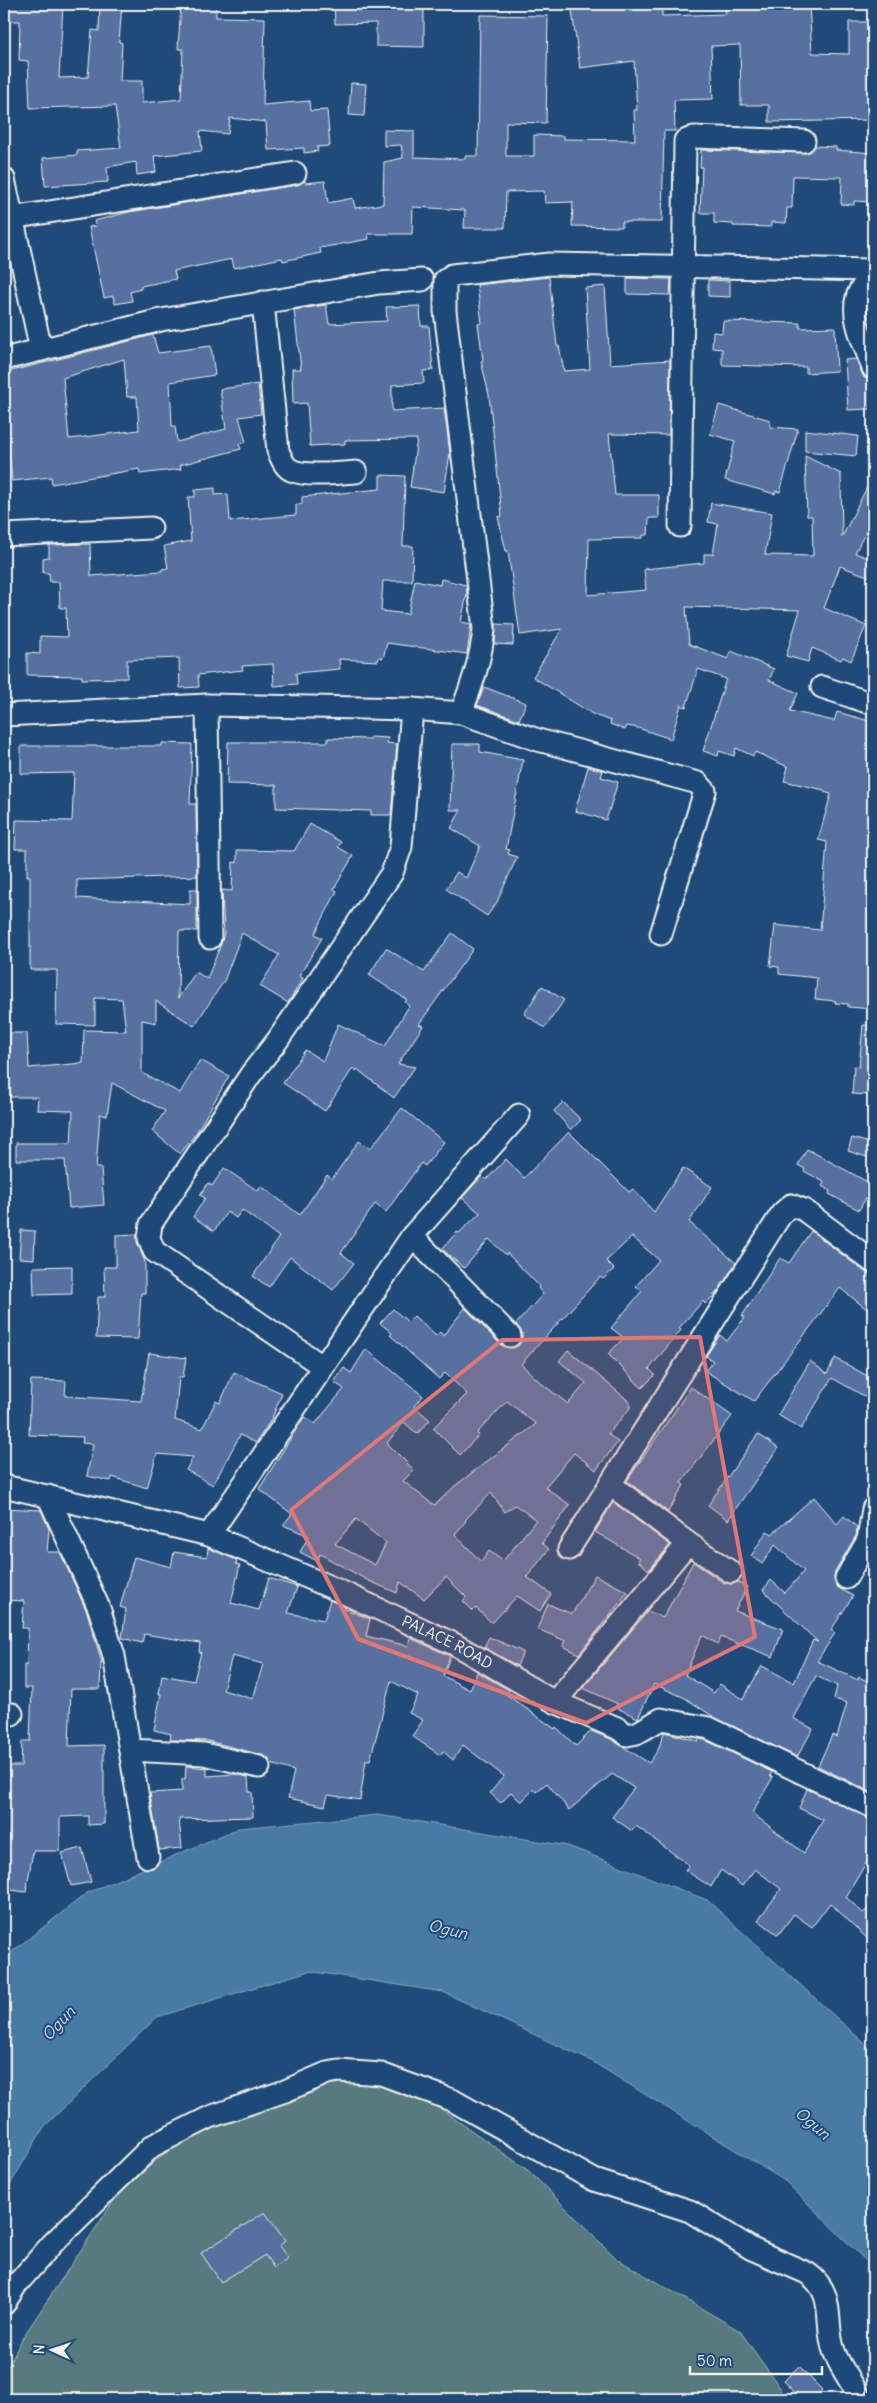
<svg xmlns="http://www.w3.org/2000/svg" width="877" height="2403" font-family="Delius,sans-serif">
<rect width="100%" height="100%" fill="#1f4a7a"/>
<filter id="ink" filterUnits="userSpaceOnUse"><feTurbulence type="fractalNoise" baseFrequency=".02" numOctaves="2"/><feDisplacementMap in="SourceGraphic" scale="10" xChannelSelector="R" yChannelSelector="G"/><feConvolveMatrix kernelMatrix="1 2 1 2 8 2 1 2 1" color-interpolation-filters="sRGB"/></filter>
<g filter="url(#ink)">
<!-- green -->
<polygon fill="#567a80" stroke="#a5b6b4" points="356,2078 424,2097 529,2171 617,2259 740,2331 788,2399 4,2399 4,2374 23,2337 117,2196 182,2137 288,2094"/>
<!-- water -->
<polygon fill="#467aa4" stroke="#8caabf" points="378,1815 568,1846 707,1900 873,2051 873,2268 785,2181 593,2062 443,1992 309,1971 157,2017 44,2127 4,2195 4,1958 87,1893 239,1828"/>
<!-- building -->
<g fill="#5770a1" stroke="#f4f1e8" fill-rule="evenodd">
<polygon points="7,4 63,4 59,78 88,77 92,30 99,31 100,4 122,4 119,42 122,43 120,81 142,81 142,103 181,99 183,49 178,49 181,4 216,4 216,17 265,18 263,105 309,101 310,111 327,110 330,146 317,147 318,151 304,153 304,148 268,150 266,122 230,118 228,134 200,131 202,151 154,156 156,172 137,175 136,162 107,167 108,182 45,186 43,158 77,155 77,151 121,148 115,106 30,108 28,61 19,60 20,21 7,21"/>
<polygon points="334,4 424,4 424,47 376,46 376,23 335,24"/>
<polygon points="571,4 662,4 662,16 726,14 724,4 753,4 754,5 809,4 812,53 849,54 849,22 873,22 873,120 769,122 769,105 741,105 740,45 711,46 713,99 674,100 675,131 664,131 662,222 622,222 622,227 572,226 573,202 545,203 544,191 506,192 505,228 464,228 465,210 413,207 412,234 368,234 369,239 320,248 321,253 283,261 282,258 234,268 232,259 174,271 176,279 141,286 141,289 130,292 132,301 115,304 113,296 104,298 89,227 96,226 94,221 129,212 297,185 305,180 305,183 325,181 328,203 353,198 355,208 383,204 384,162 403,158 401,145 384,146 384,130 414,131 414,157 465,159 465,156 478,156 480,15 548,16 546,123 506,122 506,156 534,156 534,135 564,136 564,139 635,140 634,110 637,110 634,61 580,68"/>
<polygon points="351,83 366,84 364,116 349,115"/>
<polygon points="815,146 836,147 836,150 873,153 873,202 854,201 854,205 841,204 842,177 793,176 792,208 787,208 786,223 771,222 771,227 733,226 733,224 714,223 714,213 700,213 702,167 700,167 701,150 804,153 810,152"/>
<polygon points="549,277 557,346 559,346 564,371 590,369 585,288 605,286 610,364 670,360 669,435 609,434 615,495 659,495 659,518 649,518 648,535 643,535 643,538 589,539 588,595 646,590 644,569 704,563 704,554 713,554 718,524 708,522 711,503 772,513 765,555 813,556 812,516 807,516 805,456 841,474 842,537 873,475 873,517 855,553 873,560 873,578 840,566 824,608 866,626 851,661 843,657 841,660 812,648 808,662 786,656 800,610 686,607 689,644 728,659 731,651 774,669 769,680 798,693 790,711 834,721 837,712 873,722 873,1009 848,1007 848,1004 835,1003 836,1001 815,999 817,978 779,974 779,967 770,966 775,925 820,930 827,842 818,840 831,794 824,792 824,790 784,781 788,767 755,752 753,756 736,748 734,756 719,751 718,756 703,751 726,679 698,669 686,707 681,705 671,739 638,728 627,726 625,730 610,724 611,721 594,715 533,677 562,629 520,635 508,551 506,551 498,517 502,516 489,395 481,361 483,360 478,324 482,323 477,285"/>
<polygon points="627,278 671,279 670,295 627,294"/>
<polygon points="708,280 730,281 730,297 708,296"/>
<polygon points="326,305 329,324 387,321 386,307 420,306 421,326 429,326 433,370 423,371 424,383 392,385 392,411 444,408 450,453 444,492 410,487 417,439 345,440 345,444 310,446 307,403 293,404 292,369 301,369 294,310"/>
<polygon points="723,321 800,323 800,328 835,327 837,371 806,373 806,367 722,365 722,349 712,348 713,332 722,333"/>
<path d="M153 335 158 353 211 346 215 375 170 382 172 426H175L177 442 226 429 220 389 258 384 261 414 239 417 246 442 239 444 241 449 180 465 181 469 140 474 139 469 52 484 51 477 12 481 4 398V373ZM124 359 127 397H137L139 430 69 439 63 378Z"/>
<polygon points="856,359 864,378 870,380 871,409 848,410 845,360"/>
<polygon points="719,405 770,420 770,427 798,429 780,492 776,491 775,494 725,480 735,441 710,434"/>
<polygon points="805,430 858,436 856,456 805,451"/>
<polygon points="380,475 405,476 403,546 413,546 412,581 383,581 381,611 408,614 415,580 440,585 441,579 466,585 467,594 461,622 471,624 467,654 387,643 383,658 379,657 378,661 339,659 340,669 296,673 297,684 274,686 273,664 242,666 243,670 198,675 199,687 180,688 179,658 127,660 127,678 82,679 82,676 27,675 27,653 40,654 40,636 67,637 66,608 60,608 59,582 50,582 49,573 43,573 43,558 49,557 49,545 90,544 91,576 162,571 162,569 168,568 164,546 191,541 188,497 195,497 195,490 215,488 215,495 228,494 230,521 296,515 296,505 302,504 302,497 380,489"/>
<polygon points="496,624 514,625 513,645 495,644"/>
<polygon points="484,687 526,703 519,720 477,705"/>
<polygon points="370,737 388,738 387,743 397,744 391,815 371,815 371,811 276,808 276,785 227,784 228,742 328,742 328,738 370,739"/>
<polygon points="162,743 192,744 190,804 196,804 197,876 77,880 77,898 190,904 190,889 197,889 197,931 179,931 178,998 196,972 207,979 221,944 224,933 222,890 232,891 233,862 237,863 237,850 294,851 310,824 341,842 338,847 353,856 334,889 337,891 315,934 322,938 299,976 303,978 288,1003 260,986 279,955 242,933 224,981 194,1026 156,1001 156,1023 142,1020 142,1073 180,1093 200,1060 229,1076 196,1133 180,1154 152,1131 165,1111 112,1083 107,1116 100,1114 96,1168 101,1168 104,1205 69,1208 65,1160 16,1160 16,1143 71,1143 73,1111 37,1110 38,1097 10,1097 10,1033 27,1033 29,1068 83,1063 84,1030 126,1031 122,999 95,998 95,1025 56,1024 57,970 30,970 30,876 27,876 27,849 15,849 16,820 72,821 74,773 21,774 21,746 162,746"/>
<polygon points="452,744 480,744 480,752 523,760 506,849 510,850 508,854 517,857 497,902 487,916 446,889 457,872 466,878 480,846 451,828 461,810 450,810"/>
<polygon points="588,767 603,771 601,777 618,782 606,820 575,811"/>
<polygon points="452,933 473,949 419,1024 423,1026 398,1064 415,1067 394,1098 357,1069 356,1071 353,1068 325,1111 283,1083 305,1050 323,1061 338,1024 385,1046 409,1006 405,1002 407,1000 369,975 386,948 424,972"/>
<polygon points="542,986 564,1000 545,1028 524,1014"/>
<polygon points="863,1025 873,1025 873,1095 852,1094 854,1066 859,1067"/>
<polygon points="563,1102 581,1120 571,1130 554,1111"/>
<polygon points="402,1108 444,1142 425,1166 421,1163 386,1212 375,1204 341,1253 354,1263 333,1290 290,1257 269,1287 253,1276 279,1237 242,1210 236,1218 227,1212 214,1231 193,1217 205,1198 200,1195 208,1183 212,1186 224,1168 258,1191 261,1186 300,1215 327,1175 332,1179 359,1141 370,1149"/>
<path d="M569 1132 629 1192 633 1189 654 1212 683 1168 712 1187 689 1222 736 1263 718 1291 705 1304 703 1301 679 1328 681 1330 649 1369 655 1375 642 1388 608 1354 624 1338 611 1328 642 1291 636 1286 659 1260 632 1237 606 1261 614 1269 603 1279 600 1277 521 1364 541 1383 568 1404 586 1383 559 1361 568 1350 630 1402V1408L608 1434 618 1442 596 1470 574 1453 545 1487 570 1505 542 1543 549 1549 527 1577 551 1594 540 1611 517 1596 492 1623 476 1608 473 1611 463 1601 466 1597 446 1577 424 1599 400 1582 397 1593 367 1580 320 1554 317 1561 300 1552 309 1536 283 1525 292 1514 259 1489 304 1417 315 1424 344 1389 334 1382 344 1368 351 1373 366 1349 423 1396 414 1406 430 1420 417 1434 404 1422 387 1443 414 1470 403 1481 431 1503 435 1505 456 1485 536 1424 507 1401 477 1433 479 1435 460 1455 433 1428 467 1394 445 1373 439 1379 390 1335 392 1333 380 1323 393 1309 408 1322 414 1316 436 1336 440 1332 443 1336 465 1308 501 1345 513 1348 519 1345 522 1333 516 1324 543 1294 538 1288 539 1286 507 1253 506 1255 489 1239 464 1268 442 1249 457 1232 459 1233 480 1213 462 1198 482 1176 486 1180 506 1159 524 1178ZM491 1493 505 1512 515 1505 536 1520 503 1561 489 1551 481 1562 455 1534 466 1521 465 1520ZM356 1519 386 1543 375 1565 335 1544Z"/>
<polygon points="852,1138 873,1144 873,1159 848,1151"/>
<polygon points="807,1149 873,1185 859,1210 829,1194 830,1191 822,1186 824,1182 804,1171 805,1169 798,1165"/>
<polygon points="21,1230 35,1231 34,1259 19,1258"/>
<polygon points="811,1231 865,1272 873,1275 873,1314 840,1288 754,1401 705,1371 713,1361 706,1356 720,1335 727,1341 745,1317 742,1316 780,1258 789,1263"/>
<polygon points="137,1234 137,1242 145,1262 145,1293 141,1293 138,1339 96,1338 98,1297 105,1297 104,1267 116,1267 116,1235"/>
<polygon points="72,1266 72,1294 34,1295 33,1267"/>
<polygon points="149,1353 186,1358 183,1377 179,1377 175,1420 202,1429 216,1401 220,1403 234,1372 282,1393 272,1418 256,1443 240,1435 213,1485 186,1470 193,1457 157,1454 147,1488 112,1477 111,1481 87,1476 93,1444 82,1443 83,1437 29,1435 31,1380 66,1381 65,1396 141,1401"/>
<polygon points="835,1358 873,1379 873,1401 832,1378 801,1429 778,1415 810,1361 827,1374"/>
<polygon points="691,1387 732,1416 681,1483 684,1485 668,1512 627,1481"/>
<polygon points="758,1434 778,1448 728,1520 708,1505"/>
<polygon points="814,1497 837,1524 844,1516 857,1527 856,1536 835,1571 834,1578 837,1587 853,1596 831,1630 835,1633 817,1661 858,1680 859,1677 873,1684 873,1793 818,1766 832,1735 837,1737 847,1703 834,1699 837,1686 816,1676 793,1718 813,1729 797,1757 714,1717 685,1698 654,1684 638,1718 615,1707 618,1704 583,1688 648,1611 663,1618 693,1562 724,1583 731,1584 738,1582 747,1587 735,1611 783,1629 773,1657 721,1637 718,1644 702,1635 685,1675 714,1693 720,1684 743,1699 762,1666 794,1683 813,1640 818,1642 763,1590 771,1580 785,1593 804,1571 775,1545 762,1564 751,1556 767,1531 772,1534"/>
<polygon points="613,1502 670,1545 649,1570 638,1561 640,1558 595,1532"/>
<polygon points="4,1508 41,1510 49,1529 47,1552 60,1552 87,1612 102,1663 101,1663 100,1689 71,1689 69,1746 104,1745 104,1824 88,1825 88,1816 60,1817 60,1851 33,1851 26,1892 4,1889 4,1766 21,1766 22,1741 30,1741 32,1688 24,1688 24,1665 27,1665 28,1628 22,1628 24,1601 4,1600"/>
<path d="M208 1548 237 1560 236 1564 240 1565 231 1603 259 1610 269 1578 297 1587 288 1613 324 1620 330 1600 339 1604 346 1608 345 1609 370 1619 366 1636 408 1646 410 1638 450 1656 443 1676 470 1690 477 1672 509 1690 507 1695 555 1729 556 1727 576 1746 591 1731 611 1739 649 1763 658 1750 664 1732 698 1741 699 1739 705 1740 772 1772 770 1776 773 1777 752 1813 804 1853 823 1820 799 1808 807 1789 873 1819V1851L846 1897 863 1913 873 1904V1944L830 1903 812 1927 794 1914 778 1935 758 1920 781 1889 755 1869 742 1886 721 1870 711 1887 685 1870 689 1865 636 1826 632 1831 612 1817 634 1788 612 1774 569 1810 547 1783 536 1792 534 1789 521 1802 511 1792 501 1803 490 1793 504 1776 476 1755 463 1745 453 1760 443 1751 440 1755 412 1736 423 1720 409 1713 418 1695 391 1681 370 1760H366L360 1800 328 1795 325 1806 288 1798 294 1771 271 1764 268 1758 262 1755 208 1741 170 1740 171 1734 154 1730 161 1694H159L162 1675 194 1681 201 1652H199L200 1643 144 1634 142 1643 122 1638 126 1609 120 1607 134 1557 171 1567 174 1552 207 1557ZM232 1656 263 1664 253 1699 223 1690Z"/>
<polygon points="595,1575 628,1592 579,1654 563,1646 566,1641 537,1629 548,1604 572,1614"/>
<polygon points="489,1637 523,1652 517,1666 484,1647"/>
<polygon points="186,1766 207,1768 207,1776 236,1774 248,1777 249,1792 252,1792 253,1817 179,1819 182,1848 159,1850 150,1793 182,1791 182,1779 185,1779"/>
<polygon points="82,1848 91,1882 71,1886 62,1853"/>
<polygon points="265,2212 285,2241 279,2246 288,2258 274,2268 265,2255 221,2282 201,2253"/>
<polygon points="799,2366 822,2390 813,2399 801,2399 784,2381"/>
</g>
<g fill="none" stroke-linecap="round" stroke-linejoin="round">
<!-- minor casing -->
<g stroke="#f4f1e8" stroke-width="25">
<g id="minor">
<polyline points="4,179 41,350"/>
<polyline points="11,218 295,173"/>
<path d="M873 273C869 279 863 285 859 292 848 315 866 347 873 368"/>
<path d="M263 302 278 451C281 457 283 464 288 468 300 478 340 473 356 472"/>
<polyline points="4,359 161,320 379,283 422,280"/>
<polyline points="680,526 685,141 694,137 804,141"/>
<polyline points="4,535 151,528"/>
<polyline points="822,687 873,704"/>
<polyline points="207,705 210,938"/>
<path d="M461 713C472 685 481 659 484 629L445 311V280L452 275 550 264 873 270"/>
<polyline points="4,715 207,705 412,709 461,713 538,740 698,783 705,791 661,934"/>
<polyline points="412,1236 510,1336"/>
<polyline points="322,1366 154,1251 149,1238 151,1224 251,1074 277,1041 392,873 401,847 412,709"/>
<polyline points="611,1485 688,1543 731,1572"/>
<path id="s1" d="M4 1486 209 1535 344 1593 454 1644 555 1702 617 1728 627 1735 637 1733 661 1719 709 1728 873 1807"/>
<polyline points="48,1496 99,1608 114,1656 148,1857"/>
<polyline points="209,1535 412,1236 519,1115"/>
<polyline points="569,1549 782,1213 791,1205 804,1210 873,1262"/>
<polyline points="846,1578 868,1540 873,1509"/>
<polyline points="555,1702 688,1543"/>
<polyline points="4,1713 12,1714"/>
<polyline points="130,1750 204,1754 259,1767"/>
<path d="M4 2304 16 2285 52 2244 152 2146 210 2117 285 2091 327 2073 339 2071 381 2074 452 2100 594 2180 690 2211 752 2249 807 2273C837 2293 824 2323 834 2351 840 2368 853 2384 861 2399"/>
</g>
</g>
<!-- minor -->
<use href="#minor" stroke="#1f4a7a" stroke-width="21"/>
</g>
</g>
<!-- marked area -->
<path fill="#e27875" fill-opacity="0.2" stroke="#e27875" stroke-width="4" stroke-linejoin="round" d="M700 1337 755 1637 586 1723 358 1639 291 1510 502 1340Z"/>
<g text-anchor="middle" stroke-width="4" stroke-linejoin="round" paint-order="stroke">
<!-- street labels -->
<g font-size="15" fill="#f4f1e8" stroke="#1f4a7a">
<text dy="5" stroke="none"><textPath href="#s1" startOffset="472">PALACE ROAD</textPath></text>
</g>
<!-- water labels -->
<g font-size="16" font-style="italic" fill="#dadfde" stroke="#1f4a7a">
<text transform="translate(448 1929) rotate(13)" y="6">Ogun</text>
<text transform="translate(58 2023) rotate(-47)" y="6">Ogun</text>
<text transform="translate(813 2123) rotate(40)" y="6">Ogun</text>
</g>
</g>
<!-- margin -->
<rect width="877" height="2403" fill="none" stroke="#1f4a7a" stroke-width="20"/>
<rect x="10" y="10" width="857" height="2383" fill="none" stroke="#f4f1e8" stroke-width="2" filter="url(#ink)"/>
<!-- north arrow -->
<g transform="translate(52 2350) rotate(273)" stroke="#1f4a7a" stroke-width="4" paint-order="stroke">
<path d="M0-4L9 19L0 12L-9 19Z" fill="#f4f1e8"/>
<text y="-8" font-size="14" font-weight="bold" text-anchor="middle" fill="#f4f1e8">N</text>
</g>
<!-- scale -->
<path d="M690 2366v8h132v-8" fill="none" stroke="#f4f1e8" stroke-width="2.5"/>
<text x="697" y="2366" font-size="15" fill="#f4f1e8" stroke="#1f4a7a" stroke-width="4" paint-order="stroke">50 m</text>
</svg>
